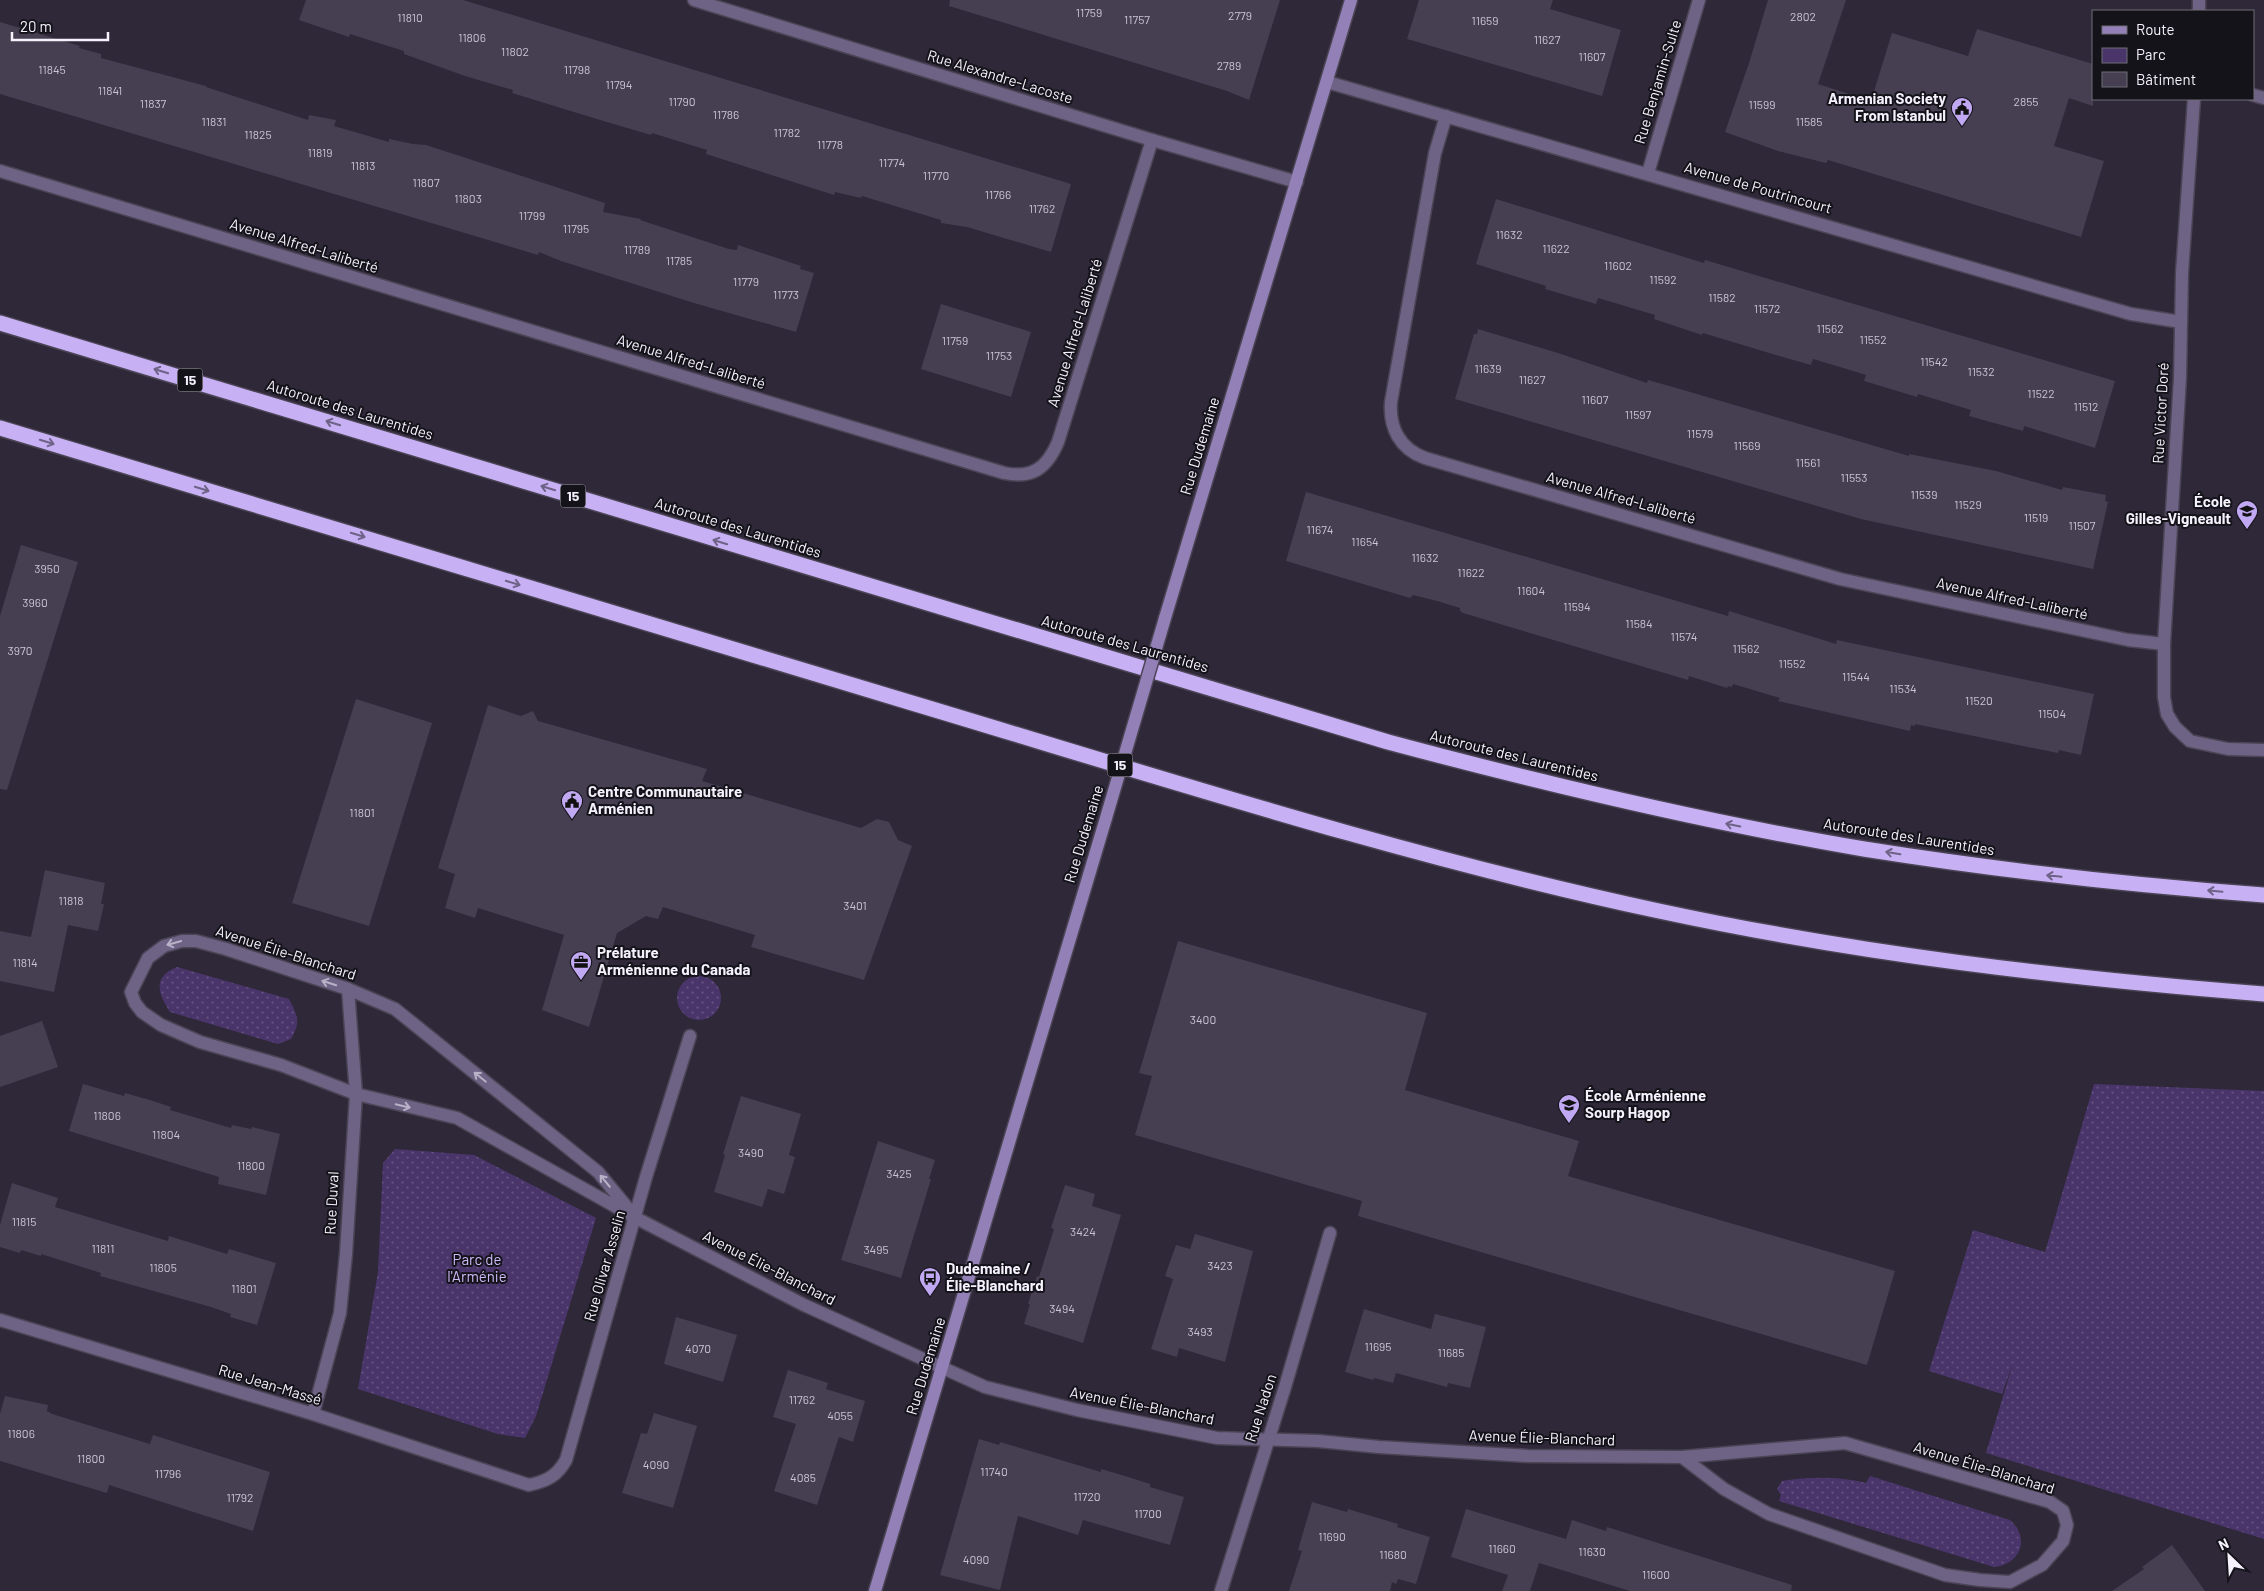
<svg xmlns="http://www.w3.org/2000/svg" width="2264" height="1591" font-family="Barlow,sans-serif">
<defs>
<pattern id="green-dots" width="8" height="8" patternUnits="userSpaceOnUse" patternTransform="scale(1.25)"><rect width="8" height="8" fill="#4a356b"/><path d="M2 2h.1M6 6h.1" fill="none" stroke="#655381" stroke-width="1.8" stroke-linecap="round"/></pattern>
</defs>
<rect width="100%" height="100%" fill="#2e2839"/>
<!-- green -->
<g fill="url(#green-dots)">
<path d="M177 967 289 999C298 1017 301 1021 291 1039L278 1044 170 1012C158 993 152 977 177 967Z"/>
<circle cx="699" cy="998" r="22"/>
<polygon points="2094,1084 2264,1091 2264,1539 1986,1453 2013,1363 2002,1394 1929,1371 1973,1230 2045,1252"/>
<polygon points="395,1149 474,1155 596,1218 536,1416 525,1438 498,1434 358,1389 378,1272 383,1163"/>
<path d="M1870 1476 2010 1520C2031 1538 2020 1565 1994 1567L1779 1501 1781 1495 1777 1489 1782 1481C1811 1477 1837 1476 1866 1483Z"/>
</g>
<!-- building -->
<g fill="#453f51">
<polygon points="306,0 463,0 1071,184 1051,252 967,227 941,223 941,220 862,196 861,198 835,192 834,195 706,154 707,150 652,133 651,135 600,120 512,93 513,90 465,76 404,54 404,51 350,34 349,37 299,20"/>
<polygon points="950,0 1280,0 1249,100 1227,91 949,6"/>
<polygon points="1419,0 1553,0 1550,9 1621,30 1602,96 1407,39"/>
<polygon points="1768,0 1846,0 1818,84 1871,101 1892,33 1968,56 1977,29 2093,64 2093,106 2069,98 2054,146 2104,161 2081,237 1828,160 1826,163 1778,151 1725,132 1749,63"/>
<polygon points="0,22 80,46 79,48 101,54 101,58 206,86 206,87 308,120 309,115 336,120 334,126 389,142 389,139 413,144 426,145 605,203 603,212 641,219 640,220 729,249 737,250 738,245 801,266 800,269 814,273 796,332 694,303 561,261 539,252 538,255 0,94"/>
<polygon points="1496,199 1704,263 1705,260 2115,381 2095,448 2024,426 2023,431 1969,416 1971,410 1918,394 1917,397 1864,381 1866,375 1840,367 1813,359 1811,365 1786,358 1703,333 1702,335 1654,319 1655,315 1598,298 1596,304 1545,289 1546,286 1476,264"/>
<polygon points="941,304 1031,332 1011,397 921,369"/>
<polygon points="1478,329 1558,353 1647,383 1648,380 1673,387 1909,456 1909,454 1996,471 2062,490 2063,487 2106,495 2105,501 2108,502 2093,569 1861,519 1455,399 1474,334 1477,334"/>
<polygon points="1306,492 1728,616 1729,611 1836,644 1837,640 2094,694 2081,755 2059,750 2058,753 1915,724 1915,726 1911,725 1910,731 1778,701 1780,698 1733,684 1732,687 1728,686 1727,688 1689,676 1688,680 1463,613 1460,611 1460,608 1437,601 1413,595 1410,598 1286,561"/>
<polygon points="21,545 78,562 7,790 0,789 0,616"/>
<polygon points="356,699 432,723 369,926 292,903"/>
<polygon points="488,705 521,716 533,711 538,721 707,769 702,781 861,828 877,819 889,822 898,840 912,846 864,980 751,947 755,935 663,907 658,919 646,916 617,933 589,1027 542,1010 564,935 478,908 475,918 445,908 455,874 438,868"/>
<polygon points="45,870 105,883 101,904 104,904 98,931 68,925 54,992 0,981 0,931 31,937"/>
<polygon points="1178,941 1427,1013 1405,1090 1579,1141 1568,1176 1895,1271 1867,1365 1358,1216 1362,1201 1135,1135 1152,1076 1139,1073"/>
<polygon points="42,1021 58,1067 0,1087 0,1036"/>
<polygon points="83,1084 124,1096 125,1093 150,1100 171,1107 170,1110 231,1128 232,1125 251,1129 252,1127 280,1134 266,1195 218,1184 219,1177 69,1131"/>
<polygon points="741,1096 801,1114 789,1155 795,1157 784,1194 768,1189 762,1207 714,1192 725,1155 723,1154"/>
<polygon points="878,1141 935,1160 929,1179 931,1179 901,1278 841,1260"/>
<polygon points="12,1183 58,1198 55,1207 168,1241 169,1236 227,1254 229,1249 276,1263 257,1325 230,1317 231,1314 211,1307 100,1276 101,1273 41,1254 41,1256 21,1250 20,1253 0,1247 0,1225"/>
<polygon points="1065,1185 1095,1194 1092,1206 1121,1215 1083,1343 1024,1324 1030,1304 1028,1304 1037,1276 1039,1277 1054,1229 1051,1228"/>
<polygon points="1195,1234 1253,1251 1225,1362 1179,1348 1177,1357 1151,1349 1173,1279 1165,1276 1176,1245 1190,1249"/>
<polygon points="1364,1309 1431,1329 1435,1314 1486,1327 1470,1388 1448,1383 1447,1387 1396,1373 1393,1383 1374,1378 1373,1380 1345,1372"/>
<polygon points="676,1317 737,1335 723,1382 664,1364"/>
<polygon points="788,1370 828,1383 826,1389 865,1401 853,1442 839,1437 817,1505 774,1491 796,1424 773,1417"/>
<polygon points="5,1396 48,1405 47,1411 52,1414 150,1444 153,1435 270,1472 253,1531 109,1485 107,1493 0,1461 0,1414"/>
<polygon points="654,1413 697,1426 673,1508 622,1493 641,1433 647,1434"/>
<polygon points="979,1439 999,1445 1000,1442 1101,1472 1101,1469 1125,1476 1150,1484 1150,1487 1184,1497 1170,1545 1083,1520 1078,1535 1018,1516 1000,1590 940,1575"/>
<polygon points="1312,1502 1347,1512 1348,1509 1398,1524 1397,1527 1430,1537 1416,1584 1398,1579 1396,1584 1392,1582 1390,1591 1289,1591 1302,1551 1298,1550"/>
<polygon points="1466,1509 1566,1539 1572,1520 1606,1531 1607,1527 1792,1585 1791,1591 1630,1591 1539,1563 1530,1591 1502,1591 1508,1575 1451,1557"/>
<polygon points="2172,1545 2205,1591 2112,1591 2144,1569 2142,1567"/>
</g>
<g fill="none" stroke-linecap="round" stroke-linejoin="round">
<!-- street casing -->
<g stroke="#4a4454" stroke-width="15">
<g id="street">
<polyline points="694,0 1152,140 1297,182"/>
<polyline points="2199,11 2199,0"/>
<polyline points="1327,82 2131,314 2181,322"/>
<polyline points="2253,95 2264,98"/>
<polyline points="2194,99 2182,273 2180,378 2164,644 2164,697 2167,714 2175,727 2190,741 2228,749 2264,750"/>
<path d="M1446 116 1435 153 1391 402C1389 428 1400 449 1425 458L1840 579 2128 640 2164 644"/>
<path d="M0 171 1004 473C1032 479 1047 468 1058 442L1152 140"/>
<polyline points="1648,173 1699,0"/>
<polyline points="636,1218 598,1172 395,1009 348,989 226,949 196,941 182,941 164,946 148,958 131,992 135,1003 142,1012 161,1025 200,1042 281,1065 356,1094 457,1118 636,1218 804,1305 985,1387 1077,1410 1217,1438 1318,1441 1379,1447 1528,1456 1682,1457 1845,1443 2050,1502 2063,1511 2067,1525 2063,1541 2042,1565 2010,1582 1980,1580 1945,1575 1769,1514 1724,1489 1682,1457"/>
<path d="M0 1320 313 1414 529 1485C547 1481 557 1476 566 1460L646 1177 690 1036"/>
<polyline points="313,1414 340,1313 346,1254 356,1094 348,989"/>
<polyline points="1221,1591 1285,1387 1330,1233"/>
</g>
</g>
<!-- secondary casing -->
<g stroke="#4a4454" stroke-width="15">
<g id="secondary">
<polyline points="1165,618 1351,0"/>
<polyline points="875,1591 1106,818"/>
</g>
</g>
<!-- highway casing -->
<g stroke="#4a4454" stroke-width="18">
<g id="highway">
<path d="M0 323 1388 742C1545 784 1703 822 1864 849 1996 870 2130 885 2264 895"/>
<path d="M0 428C304 519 608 612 912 703 1159 777 1406 857 1659 911 1859 954 2061 978 2264 994"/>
</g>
</g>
<!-- street -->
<use href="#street" stroke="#6e6285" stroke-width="12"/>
<!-- secondary -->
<use href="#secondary" stroke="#9380b7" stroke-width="12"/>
<!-- highway -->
<use href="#highway" stroke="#c7b0f4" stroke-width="15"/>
<!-- secondary-bridge casing -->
<g stroke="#4a4454" stroke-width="15" stroke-linecap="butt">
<polyline id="secondary-bridge" points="1106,818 1165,618"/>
</g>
<!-- secondary-bridge -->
<use href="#secondary-bridge" stroke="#9380b7" stroke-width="12"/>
</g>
<!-- one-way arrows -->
<defs><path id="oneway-shaft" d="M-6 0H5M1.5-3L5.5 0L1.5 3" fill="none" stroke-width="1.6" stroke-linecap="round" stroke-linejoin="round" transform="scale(1.25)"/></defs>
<g stroke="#6e6287">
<use href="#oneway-shaft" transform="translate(161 371) rotate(-163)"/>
<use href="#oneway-shaft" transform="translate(333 423) rotate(-163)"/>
<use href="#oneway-shaft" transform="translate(47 442) rotate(17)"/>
<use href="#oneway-shaft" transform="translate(548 488) rotate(-163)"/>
<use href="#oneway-shaft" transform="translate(202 489) rotate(17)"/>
<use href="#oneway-shaft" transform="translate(358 535) rotate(17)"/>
<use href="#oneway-shaft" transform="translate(720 542) rotate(-163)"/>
<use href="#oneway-shaft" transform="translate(513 583) rotate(17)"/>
<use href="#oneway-shaft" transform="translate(1733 825) rotate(-169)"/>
<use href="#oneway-shaft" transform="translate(1893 853) rotate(-171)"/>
<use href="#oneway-shaft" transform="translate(2054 876) rotate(-174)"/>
<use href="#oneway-shaft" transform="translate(2215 891) rotate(-175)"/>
</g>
<g stroke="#b8b1c7">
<use href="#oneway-shaft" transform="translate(174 943) rotate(164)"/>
<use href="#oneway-shaft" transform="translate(329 983) rotate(-162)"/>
<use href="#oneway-shaft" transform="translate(480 1077) rotate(-141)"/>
<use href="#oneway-shaft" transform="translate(403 1106) rotate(13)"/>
<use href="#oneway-shaft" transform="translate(605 1181) rotate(-130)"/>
</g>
<!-- icons -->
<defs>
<g id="civic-pin" transform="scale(1.125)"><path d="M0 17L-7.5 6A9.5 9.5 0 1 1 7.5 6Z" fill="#c1a8f3" stroke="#15131a"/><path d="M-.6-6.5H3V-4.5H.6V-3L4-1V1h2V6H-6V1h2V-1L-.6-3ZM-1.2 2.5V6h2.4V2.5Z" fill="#111"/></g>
<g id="school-pin" transform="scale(1.125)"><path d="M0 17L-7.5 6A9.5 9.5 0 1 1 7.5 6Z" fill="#c1a8f3" stroke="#15131a"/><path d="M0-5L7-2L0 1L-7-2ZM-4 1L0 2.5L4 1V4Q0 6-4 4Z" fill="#111"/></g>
<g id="office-pin" transform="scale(1.125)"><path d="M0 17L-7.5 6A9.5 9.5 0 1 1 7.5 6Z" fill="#c1a8f3" stroke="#15131a"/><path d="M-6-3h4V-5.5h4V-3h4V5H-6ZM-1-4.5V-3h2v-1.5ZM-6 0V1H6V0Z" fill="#111"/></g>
<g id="bus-pin" transform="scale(1.125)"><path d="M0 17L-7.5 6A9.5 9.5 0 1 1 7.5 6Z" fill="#c1a8f3" stroke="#15131a"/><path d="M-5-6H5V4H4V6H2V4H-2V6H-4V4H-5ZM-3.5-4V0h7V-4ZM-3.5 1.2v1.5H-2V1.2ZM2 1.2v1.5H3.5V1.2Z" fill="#111"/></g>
</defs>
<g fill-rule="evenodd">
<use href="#civic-pin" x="1962" y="108"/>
<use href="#school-pin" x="2247" y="511"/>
<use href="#civic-pin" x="572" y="801"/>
<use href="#office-pin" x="581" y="962"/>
<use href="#school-pin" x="1569" y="1105"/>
<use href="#bus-pin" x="930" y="1278"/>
</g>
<g text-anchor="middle" stroke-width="4" stroke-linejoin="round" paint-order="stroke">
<!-- number labels -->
<g font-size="12" fill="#c9c4d2">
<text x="1089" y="17">11759</text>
<text x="1240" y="20">2779</text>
<text x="1803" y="21">2802</text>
<text x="410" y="22">11810</text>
<text x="1137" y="24">11757</text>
<text x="1485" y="25">11659</text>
<text x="472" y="42">11806</text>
<text x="1547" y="44">11627</text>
<text x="515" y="56">11802</text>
<text x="1592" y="61">11607</text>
<text x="1229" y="70">2789</text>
<text x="52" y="74">11845</text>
<text x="577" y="74">11798</text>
<text x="619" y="89">11794</text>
<text x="110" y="95">11841</text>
<text x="682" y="106">11790</text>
<text x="2026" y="106">2855</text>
<text x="153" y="108">11837</text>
<text x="1762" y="109">11599</text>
<text x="726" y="119">11786</text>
<text x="214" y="126">11831</text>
<text x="1809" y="126">11585</text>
<text x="787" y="137">11782</text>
<text x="258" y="139">11825</text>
<text x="830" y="149">11778</text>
<text x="320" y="157">11819</text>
<text x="892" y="167">11774</text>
<text x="363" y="170">11813</text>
<text x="936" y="180">11770</text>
<text x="426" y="187">11807</text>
<text x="998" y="199">11766</text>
<text x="468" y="203">11803</text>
<text x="1042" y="213">11762</text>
<text x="532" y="220">11799</text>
<text x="576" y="233">11795</text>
<text x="1509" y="239">11632</text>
<text x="1556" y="253">11622</text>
<text x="637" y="254">11789</text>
<text x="679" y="265">11785</text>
<text x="1618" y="270">11602</text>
<text x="1663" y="284">11592</text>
<text x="746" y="286">11779</text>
<text x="786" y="299">11773</text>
<text x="1722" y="302">11582</text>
<text x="1767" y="313">11572</text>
<text x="1830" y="333">11562</text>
<text x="1873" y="344">11552</text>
<text x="955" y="345">11759</text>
<text x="999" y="360">11753</text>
<text x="1934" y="366">11542</text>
<text x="1488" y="373">11639</text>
<text x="1981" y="376">11532</text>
<text x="1532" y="384">11627</text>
<text x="2041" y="398">11522</text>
<text x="1595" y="404">11607</text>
<text x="2086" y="411">11512</text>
<text x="1638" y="419">11597</text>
<text x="1700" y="438">11579</text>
<text x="1747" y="450">11569</text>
<text x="1808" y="467">11561</text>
<text x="1854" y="482">11553</text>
<text x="1924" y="499">11539</text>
<text x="1968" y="509">11529</text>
<text x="2036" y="522">11519</text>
<text x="2082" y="530">11507</text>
<text x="1320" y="534">11674</text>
<text x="1365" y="546">11654</text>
<text x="1425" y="562">11632</text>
<text x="47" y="573">3950</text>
<text x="1471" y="577">11622</text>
<text x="1531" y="595">11604</text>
<text x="35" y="607">3960</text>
<text x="1577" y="611">11594</text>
<text x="1639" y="628">11584</text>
<text x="1684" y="641">11574</text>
<text x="1746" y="653">11562</text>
<text x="20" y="655">3970</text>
<text x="1792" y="668">11552</text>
<text x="1856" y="681">11544</text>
<text x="1903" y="693">11534</text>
<text x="1979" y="705">11520</text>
<text x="2052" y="718">11504</text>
<text x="362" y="817">11801</text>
<text x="71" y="905">11818</text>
<text x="855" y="910">3401</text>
<text x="25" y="967">11814</text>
<text x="1203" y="1024">3400</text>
<text x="107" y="1120">11806</text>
<text x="166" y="1139">11804</text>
<text x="751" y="1157">3490</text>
<text x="251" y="1170">11800</text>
<text x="899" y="1178">3425</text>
<text x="24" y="1226">11815</text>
<text x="1083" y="1236">3424</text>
<text x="103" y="1253">11811</text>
<text x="876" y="1254">3495</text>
<text x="1220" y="1270">3423</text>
<text x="163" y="1272">11805</text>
<text x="244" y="1293">11801</text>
<text x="1062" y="1313">3494</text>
<text x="1200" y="1336">3493</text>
<text x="1378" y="1351">11695</text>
<text x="698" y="1353">4070</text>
<text x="1451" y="1357">11685</text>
<text x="802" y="1404">11762</text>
<text x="840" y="1420">4055</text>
<text x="21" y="1438">11806</text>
<text x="91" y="1463">11800</text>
<text x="656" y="1469">4090</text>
<text x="994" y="1476">11740</text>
<text x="168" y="1478">11796</text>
<text x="803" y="1482">4085</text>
<text x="1087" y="1501">11720</text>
<text x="240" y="1502">11792</text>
<text x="1148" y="1518">11700</text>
<text x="1332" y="1541">11690</text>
<text x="1502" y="1553">11660</text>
<text x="1592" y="1556">11630</text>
<text x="1393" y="1559">11680</text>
<text x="976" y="1564">4090</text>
<text x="1656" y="1579">11600</text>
</g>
<!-- shield labels -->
<g fill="#15131a" stroke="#b2aeb9" stroke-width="1">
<rect x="177.5" y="368.5" width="25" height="23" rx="4"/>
<rect x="560.5" y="484.5" width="25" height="23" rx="4"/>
<rect x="1107.5" y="753.5" width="25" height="23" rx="4"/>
</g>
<g font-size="14" font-weight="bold" fill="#f5f1fd">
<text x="190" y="385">15</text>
<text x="573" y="501">15</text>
<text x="1120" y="770">15</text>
</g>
<!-- street labels -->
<g font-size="15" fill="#f5f1fd" stroke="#15131a">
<text transform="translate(1000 77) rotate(17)" y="5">Rue Alexandre-Lacoste</text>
<text transform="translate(1658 82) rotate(-73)" y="5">Rue Benjamin-Sulte</text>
<text transform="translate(1758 188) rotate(16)" y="5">Avenue de Poutrincourt</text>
<text transform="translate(304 246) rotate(17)" y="5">Avenue Alfred-Laliberté</text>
<text transform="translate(1075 333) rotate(-73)" y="5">Avenue Alfred-Laliberté</text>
<text transform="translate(691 362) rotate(17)" y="5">Avenue Alfred-Laliberté</text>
<text transform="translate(350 410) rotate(17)" y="5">Autoroute des Laurentides</text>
<text transform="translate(2161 413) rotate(-87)" y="5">Rue Victor Doré</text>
<text transform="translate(1200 446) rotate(-73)" y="5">Rue Dudemaine</text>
<text transform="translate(1621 498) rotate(16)" y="5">Avenue Alfred-Laliberté</text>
<text transform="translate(738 528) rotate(17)" y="5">Autoroute des Laurentides</text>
<text transform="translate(2012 599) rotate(12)" y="5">Avenue Alfred-Laliberté</text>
<text transform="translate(1125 644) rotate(16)" y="5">Autoroute des Laurentides</text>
<text transform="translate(1514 756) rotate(14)" y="5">Autoroute des Laurentides</text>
<text transform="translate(1084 834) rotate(-73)" y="5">Rue Dudemaine</text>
<text transform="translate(1909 837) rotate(9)" y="5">Autoroute des Laurentides</text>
<text transform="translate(286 953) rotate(18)" y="5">Avenue Élie-Blanchard</text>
<text transform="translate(332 1203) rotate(-87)" y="5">Rue Duval</text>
<text transform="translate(605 1266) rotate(-74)" y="5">Rue Olivar Asselin</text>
<text transform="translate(769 1268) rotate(27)" y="5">Avenue Élie-Blanchard</text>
<text transform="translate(926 1366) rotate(-73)" y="5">Rue Dudemaine</text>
<text transform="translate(270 1385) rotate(17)" y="5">Rue Jean-Massé</text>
<text transform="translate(1142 1406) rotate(11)" y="5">Avenue Élie-Blanchard</text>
<text transform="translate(1261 1408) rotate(-72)" y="5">Rue Nadon</text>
<text transform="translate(1542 1438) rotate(2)" y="5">Avenue Élie-Blanchard</text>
<text transform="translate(1984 1468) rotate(17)" y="5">Avenue Élie-Blanchard</text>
</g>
<!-- poi labels -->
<g font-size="15" font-weight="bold" fill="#f5f1fd" stroke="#15131a" text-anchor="start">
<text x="1946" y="104" text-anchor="end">Armenian Society<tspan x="1946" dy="17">From Istanbul</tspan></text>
<text x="2231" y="507" text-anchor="end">École<tspan x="2231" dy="17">Gilles-Vigneault</tspan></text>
<text x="588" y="797">Centre Communautaire<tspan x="588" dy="17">Arménien</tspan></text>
<text x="597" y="958">Prélature<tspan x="597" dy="17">Arménienne du Canada</tspan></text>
<text x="1585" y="1101">École Arménienne<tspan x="1585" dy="17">Sourp Hagop</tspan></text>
<text x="946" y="1274">Dudemaine /<tspan x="946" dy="17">Élie-Blanchard</tspan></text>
</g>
<!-- park labels -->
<g font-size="15" fill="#cdb8f8" stroke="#15131a">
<text x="477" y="1265">Parc de<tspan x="477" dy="17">l'Arménie</tspan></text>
</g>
</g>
<!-- legend -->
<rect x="2092" y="10" width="162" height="90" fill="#15131a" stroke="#6f6c75"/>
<rect x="2102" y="26" width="25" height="8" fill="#9380b7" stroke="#6f6c75"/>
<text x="2136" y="35" font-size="15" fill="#f5f1fd">Route</text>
<rect x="2102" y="48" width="25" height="15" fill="#4a356b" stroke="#6f6c75"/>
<text x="2136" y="60" font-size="15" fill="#f5f1fd">Parc</text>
<rect x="2102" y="72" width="25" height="15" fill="#453f51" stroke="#6f6c75"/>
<text x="2136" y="85" font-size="15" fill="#f5f1fd">Bâtiment</text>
<!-- north arrow -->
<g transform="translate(2229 1556) rotate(335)" stroke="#15131a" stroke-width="4" paint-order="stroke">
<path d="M0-4L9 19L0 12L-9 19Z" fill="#f5f1fd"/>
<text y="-8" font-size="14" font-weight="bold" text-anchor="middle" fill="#f5f1fd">N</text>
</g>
<!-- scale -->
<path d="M12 32v8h96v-8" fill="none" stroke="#f5f1fd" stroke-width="2.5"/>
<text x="20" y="32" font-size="15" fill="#f5f1fd" stroke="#15131a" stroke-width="4" paint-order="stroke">20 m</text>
</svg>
